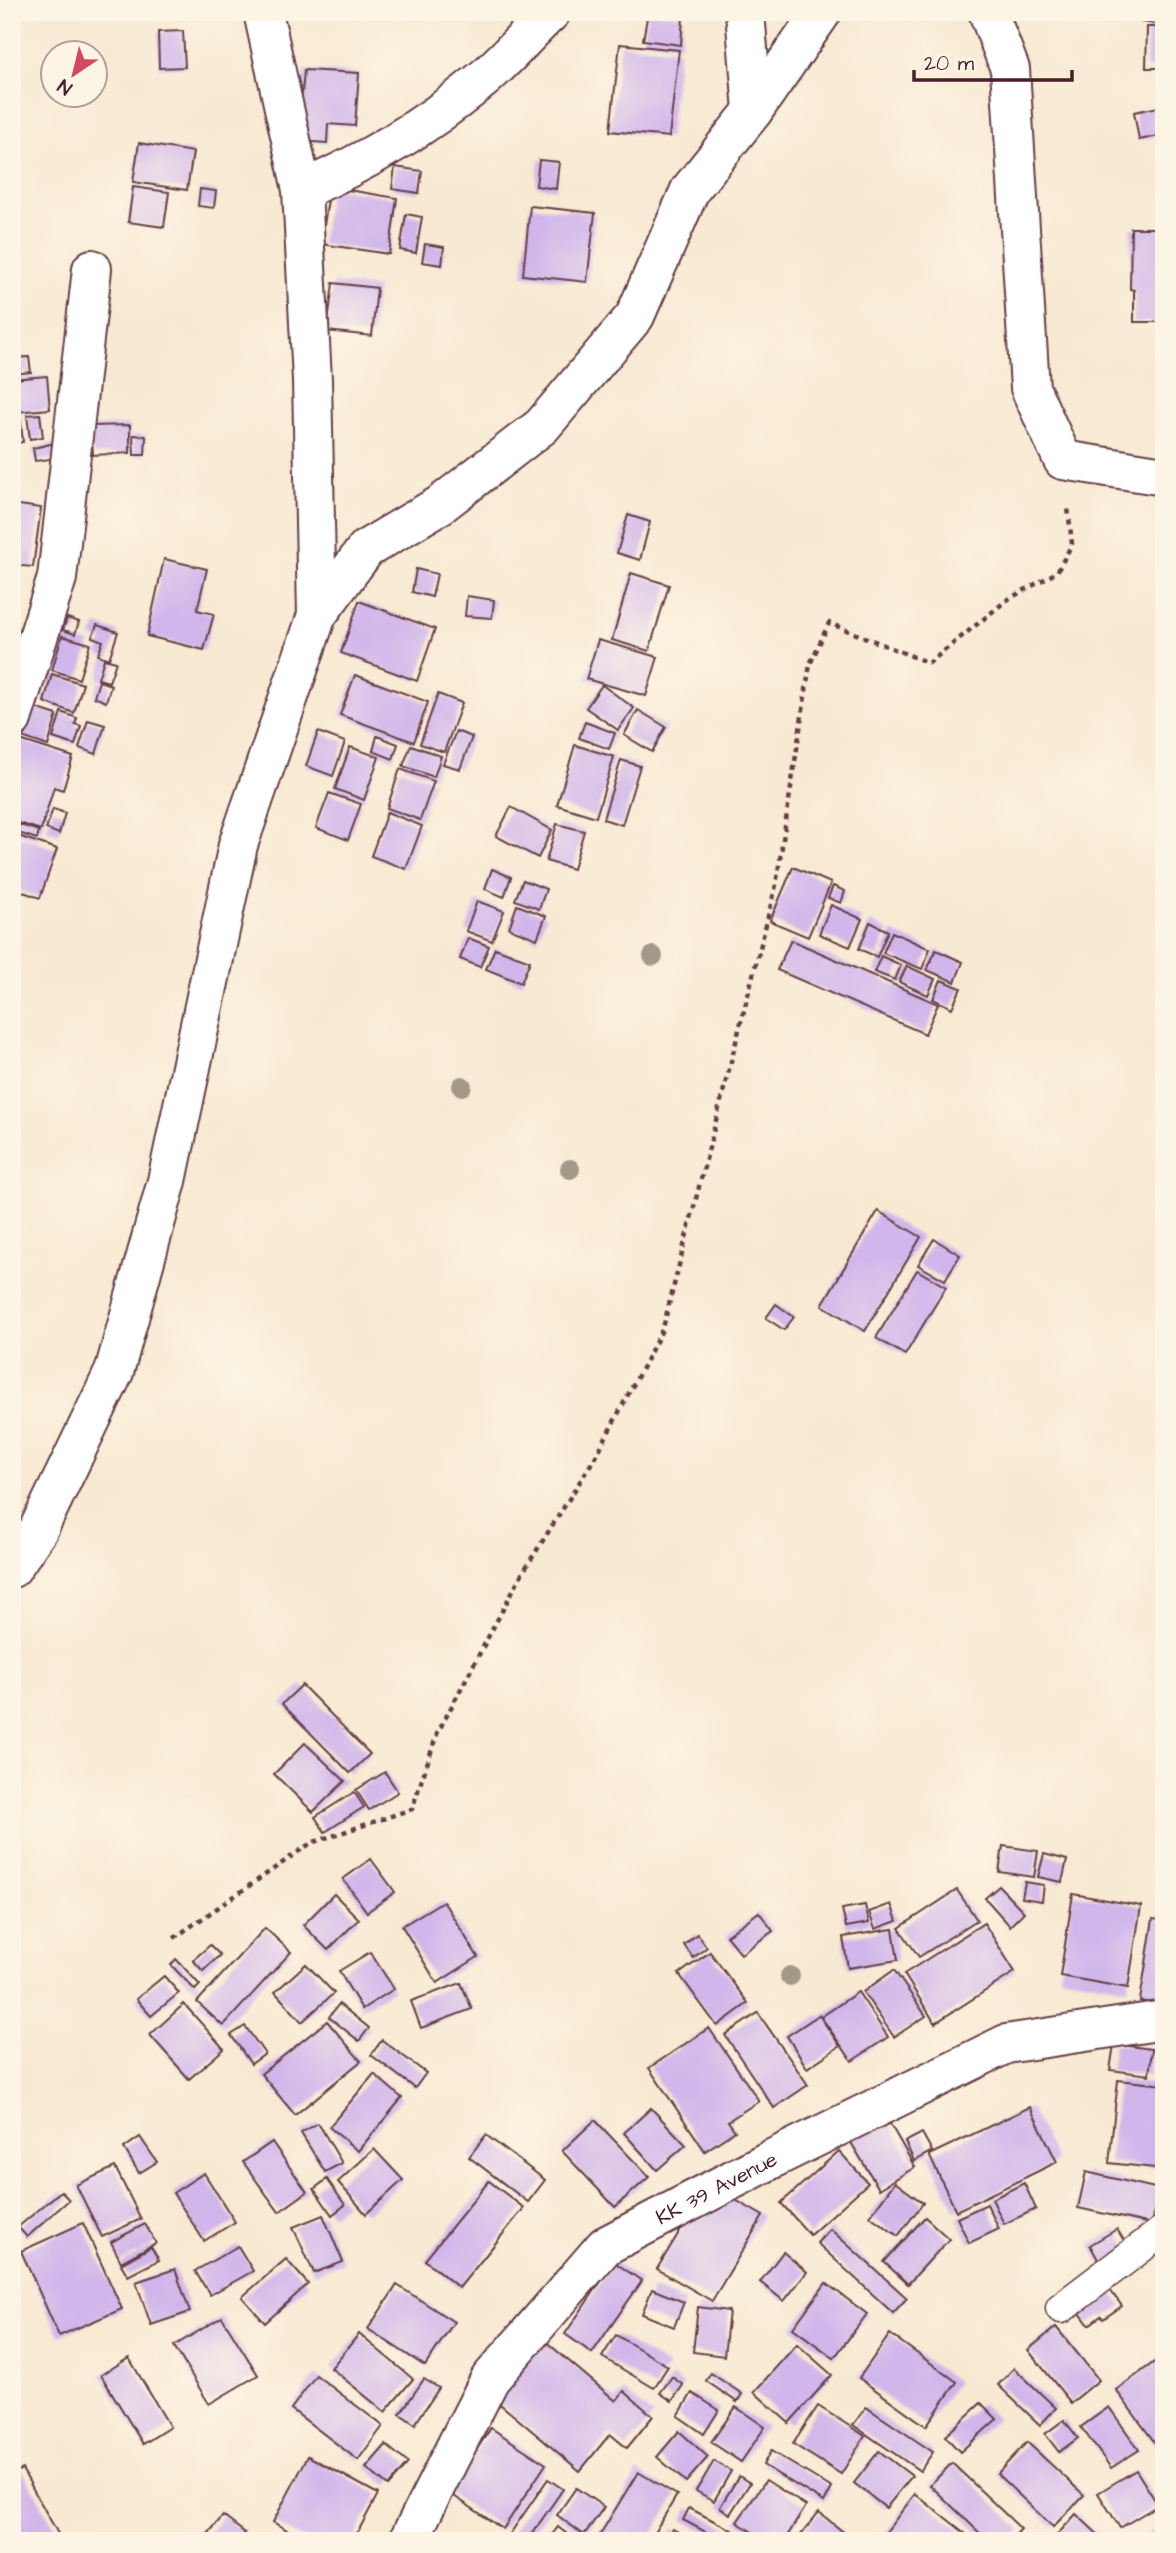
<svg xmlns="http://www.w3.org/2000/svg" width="1176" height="2553" font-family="'Architects Daughter',sans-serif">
<rect width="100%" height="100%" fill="#fcf5e5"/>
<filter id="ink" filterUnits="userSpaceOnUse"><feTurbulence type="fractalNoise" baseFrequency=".0143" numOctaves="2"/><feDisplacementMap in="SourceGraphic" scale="14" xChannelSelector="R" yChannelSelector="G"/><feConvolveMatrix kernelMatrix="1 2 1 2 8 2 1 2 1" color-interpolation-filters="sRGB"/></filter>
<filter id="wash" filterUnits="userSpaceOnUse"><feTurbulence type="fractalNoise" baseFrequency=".00686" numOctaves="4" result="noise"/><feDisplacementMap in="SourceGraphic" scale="28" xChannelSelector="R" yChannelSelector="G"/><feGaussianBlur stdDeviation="1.57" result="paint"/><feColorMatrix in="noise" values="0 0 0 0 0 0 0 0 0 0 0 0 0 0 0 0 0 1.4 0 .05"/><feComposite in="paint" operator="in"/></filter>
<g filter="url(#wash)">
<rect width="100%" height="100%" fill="#f8e9d2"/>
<g id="blocks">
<!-- building -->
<g fill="#d1b6eb">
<polygon points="648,12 683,16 681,45 643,40"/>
<polygon points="1142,12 1164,12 1164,25 1141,22"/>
<polygon points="1147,27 1164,27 1164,68 1146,68"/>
<polygon points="183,31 185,67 159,68 158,32"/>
<polygon points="620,44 679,50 669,137 610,131"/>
<polygon points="304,70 359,73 355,126 328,124 327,143 298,141"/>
<polygon points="1164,106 1164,135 1139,140 1134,112"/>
<polygon points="139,143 193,152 187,190 133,182"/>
<polygon points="539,160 559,162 556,189 536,186"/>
<polygon points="395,167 422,171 419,193 392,189"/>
<polygon points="133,187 169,192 164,227 128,222"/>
<polygon points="330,187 397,198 389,254 321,244"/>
<polygon points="200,189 216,191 214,208 198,206"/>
<polygon points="530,206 595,213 587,282 523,275"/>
<polygon points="406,214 422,217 416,253 400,250"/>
<polygon points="1131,228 1164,228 1164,322 1134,322 1134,290 1130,289"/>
<polygon points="425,244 444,247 442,265 422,262"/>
<polygon points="333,283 377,288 372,336 327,331"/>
<polygon points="29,357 31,372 12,374 12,358"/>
<polygon points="47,376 50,409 15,412 12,379"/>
<polygon points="40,414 43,437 30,439 27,415"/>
<polygon points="20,415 23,442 12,444 12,416"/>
<polygon points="130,425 130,453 93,455 91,426"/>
<polygon points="133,435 146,436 145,455 134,455"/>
<polygon points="55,443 58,458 35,461 33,448"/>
<polygon points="12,504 41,508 33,567 12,565"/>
<polygon points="628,515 650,522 640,560 617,553"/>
<polygon points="164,559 207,569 197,610 214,614 204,650 147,636"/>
<polygon points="416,569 437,574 432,597 412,592"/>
<polygon points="631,573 669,585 649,651 612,640"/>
<polygon points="12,581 19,582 17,595 12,595"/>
<polygon points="467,596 494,600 492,618 465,616"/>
<polygon points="359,601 435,629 417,681 341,653"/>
<polygon points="67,618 79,622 75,634 63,630"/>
<polygon points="97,625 118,632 109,659 98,655 103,641 92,637"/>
<polygon points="62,636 90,644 79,679 52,670"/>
<polygon points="598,640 658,657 646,696 586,679"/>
<polygon points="104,659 116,662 109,682 98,679"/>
<polygon points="52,674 83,684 74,713 44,702"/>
<polygon points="355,675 428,702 414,742 340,715"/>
<polygon points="99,681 111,685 106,702 94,697"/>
<polygon points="602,685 634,708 618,730 586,708"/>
<polygon points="438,694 462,703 444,752 420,744"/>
<polygon points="29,706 57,715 48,746 19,736"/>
<polygon points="638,710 666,727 652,752 624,735"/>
<polygon points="61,712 77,718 75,724 81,726 75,745 53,738"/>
<polygon points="88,720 105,725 96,754 79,748"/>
<polygon points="585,722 615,733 609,749 579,738"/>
<polygon points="456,731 472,737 460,769 443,764"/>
<polygon points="318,732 345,742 333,776 306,766"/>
<polygon points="377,736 398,744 393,759 373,751"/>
<polygon points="20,740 73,757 63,790 54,787 41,830 12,821 12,763"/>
<polygon points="411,745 441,756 434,777 403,766"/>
<polygon points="575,745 614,757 596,817 557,805"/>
<polygon points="350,747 379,757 364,800 335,789"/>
<polygon points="621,760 640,766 622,825 603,819"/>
<polygon points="400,769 434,781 420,820 387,808"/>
<polygon points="329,793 361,804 348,840 316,828"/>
<polygon points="511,807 552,830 538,858 496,836"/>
<polygon points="53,809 65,813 59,834 46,829"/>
<polygon points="387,812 422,826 406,869 371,856"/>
<polygon points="14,823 39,831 37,839 12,831"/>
<polygon points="557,824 584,831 573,869 546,861"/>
<polygon points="12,834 57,849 40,898 12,888"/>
<polygon points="793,867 831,883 808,937 770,921"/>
<polygon points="492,869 511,877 504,897 485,889"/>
<polygon points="523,880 546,889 539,909 515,900"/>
<polygon points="833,886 845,891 841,903 828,898"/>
<polygon points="477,901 504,911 492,941 466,931"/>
<polygon points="517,905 546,916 537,939 509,928"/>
<polygon points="831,905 862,919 850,947 819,934"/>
<polygon points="870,922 888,931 877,957 859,949"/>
<polygon points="892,932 930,949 922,969 883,953"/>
<polygon points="468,938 489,946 480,967 460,959"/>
<polygon points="791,940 938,1004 925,1034 777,970"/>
<polygon points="495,948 530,961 521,983 486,969"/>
<polygon points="936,950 963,962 955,982 927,970"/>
<polygon points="881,956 901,965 895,980 874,972"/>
<polygon points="907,966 935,979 928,995 899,982"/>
<polygon points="941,980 961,988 952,1008 933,999"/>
<polygon points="878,1211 921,1237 865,1331 822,1305"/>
<polygon points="934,1239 960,1255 945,1280 918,1265"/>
<polygon points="917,1270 946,1287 905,1355 876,1338"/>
<polygon points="776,1304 794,1317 784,1330 766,1318"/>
<polygon points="302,1685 370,1754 350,1773 282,1704"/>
<polygon points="305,1743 345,1781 313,1812 274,1774"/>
<polygon points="385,1772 398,1792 369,1810 356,1790"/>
<polygon points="354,1792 364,1807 325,1832 315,1817"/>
<polygon points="1003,1846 1038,1851 1034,1877 999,1872"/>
<polygon points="1044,1854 1067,1860 1062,1882 1038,1877"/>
<polygon points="371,1859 395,1892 367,1912 343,1879"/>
<polygon points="1025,1882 1044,1885 1042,1901 1022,1898"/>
<polygon points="999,1886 1024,1912 1010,1926 985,1898"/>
<polygon points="957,1890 977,1920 919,1957 899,1928"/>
<polygon points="334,1894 359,1919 328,1950 303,1925"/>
<polygon points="1073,1894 1141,1906 1128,1988 1060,1976"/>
<polygon points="443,1901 478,1957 437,1983 402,1926"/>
<polygon points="891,1904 897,1921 875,1929 869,1912"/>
<polygon points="865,1905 869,1923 846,1927 842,1909"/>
<polygon points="759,1912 773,1931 741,1954 726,1936"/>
<polygon points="1153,1919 1164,1921 1164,2005 1140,2001"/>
<polygon points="984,1923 1015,1972 935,2023 904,1974"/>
<polygon points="265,1928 291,1952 223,2026 197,2002"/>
<polygon points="893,1929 898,1960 848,1968 843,1937"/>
<polygon points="697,1934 707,1947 693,1958 684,1945"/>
<polygon points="210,1945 220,1955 203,1971 193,1960"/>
<polygon points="370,1952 394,1989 362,2009 339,1971"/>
<polygon points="710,1952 748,2003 717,2026 679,1974"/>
<polygon points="176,1959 200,1985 195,1990 171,1965"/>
<polygon points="306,1964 334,1993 302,2022 275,1992"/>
<polygon points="894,1970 926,2016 894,2037 863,1992"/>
<polygon points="164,1976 179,1993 151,2016 136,1999"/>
<polygon points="461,1983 472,2009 421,2028 411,2001"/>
<polygon points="858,1992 888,2037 852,2061 821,2017"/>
<polygon points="184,2004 224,2049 189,2079 150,2035"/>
<polygon points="339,2004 369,2028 359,2041 329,2017"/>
<polygon points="758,2013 808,2085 774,2108 725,2035"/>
<polygon points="819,2015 840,2046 807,2068 787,2036"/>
<polygon points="327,2021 361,2061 295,2115 261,2074"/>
<polygon points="245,2026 265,2054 251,2064 231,2035"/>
<polygon points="709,2028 759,2101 728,2121 735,2131 705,2151 649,2068"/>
<polygon points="382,2040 426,2073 415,2088 371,2055"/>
<polygon points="1114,2044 1152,2049 1149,2075 1110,2070"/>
<polygon points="374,2074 402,2098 358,2151 329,2127"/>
<polygon points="1118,2080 1164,2085 1164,2169 1109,2163"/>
<polygon points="1030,2107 1057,2162 956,2211 929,2155"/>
<polygon points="651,2108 686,2145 657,2170 624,2133"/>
<polygon points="886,2117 915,2167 879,2189 849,2139"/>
<polygon points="595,2120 649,2177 615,2207 562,2151"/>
<polygon points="318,2123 342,2163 325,2172 301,2133"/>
<polygon points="922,2133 932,2151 914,2161 905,2142"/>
<polygon points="486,2135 545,2180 528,2202 469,2157"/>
<polygon points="140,2137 157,2162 139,2173 124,2148"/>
<polygon points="272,2142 307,2192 279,2212 243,2162"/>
<polygon points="374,2149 403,2180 366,2214 338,2182"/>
<polygon points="839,2151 868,2183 810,2235 781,2203"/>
<polygon points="115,2167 141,2219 102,2237 76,2185"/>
<polygon points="1086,2172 1159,2189 1151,2224 1078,2208"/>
<polygon points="204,2173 235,2222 204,2241 173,2193"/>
<polygon points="327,2179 345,2205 332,2215 314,2189"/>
<polygon points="489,2181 524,2208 459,2288 425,2260"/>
<polygon points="895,2182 923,2203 898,2236 870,2216"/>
<polygon points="1024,2183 1036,2209 1004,2224 992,2199"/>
<polygon points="708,2184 763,2216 712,2301 657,2269"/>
<polygon points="61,2191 69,2200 27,2237 18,2227"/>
<polygon points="987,2204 999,2229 969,2243 957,2218"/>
<polygon points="323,2215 343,2262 314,2273 293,2227"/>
<polygon points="925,2217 949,2239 908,2284 884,2262"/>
<polygon points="83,2223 122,2309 59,2336 21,2251"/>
<polygon points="145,2224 156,2243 121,2262 111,2242"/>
<polygon points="830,2229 907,2298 893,2313 817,2243"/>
<polygon points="1117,2229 1129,2249 1101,2265 1090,2245"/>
<polygon points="238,2246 253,2271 210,2295 195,2271"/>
<polygon points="151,2247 159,2260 128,2276 121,2264"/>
<polygon points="783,2252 807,2272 784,2301 760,2282"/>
<polygon points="286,2259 308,2284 265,2323 242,2297"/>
<polygon points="614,2262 642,2281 592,2353 565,2334"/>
<polygon points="175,2269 190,2312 151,2325 136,2282"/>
<polygon points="1104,2282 1122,2306 1103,2319 1101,2316 1089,2325 1073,2304"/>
<polygon points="826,2283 867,2314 834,2358 793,2328"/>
<polygon points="397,2285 454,2322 425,2366 368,2329"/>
<polygon points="652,2289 684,2302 674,2327 642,2314"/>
<polygon points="698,2307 729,2311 724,2356 693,2352"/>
<polygon points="222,2317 258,2375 209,2404 174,2346"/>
<polygon points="1056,2327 1099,2380 1071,2403 1028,2350"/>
<polygon points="359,2334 413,2379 385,2412 331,2368"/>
<polygon points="890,2334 957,2382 926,2426 859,2378"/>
<polygon points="616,2335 668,2366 654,2388 602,2357"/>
<polygon points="544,2340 616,2401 624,2391 653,2416 627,2448 610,2434 580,2471 494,2399"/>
<polygon points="797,2344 832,2375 789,2423 754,2392"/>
<polygon points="1164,2355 1164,2438 1156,2444 1116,2390"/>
<polygon points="129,2358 170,2427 143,2444 101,2375"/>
<polygon points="1014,2368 1056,2408 1040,2425 998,2385"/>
<polygon points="711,2373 742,2394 737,2402 706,2381"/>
<polygon points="316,2375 383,2426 358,2460 291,2409"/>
<polygon points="672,2377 683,2385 672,2401 660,2393"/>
<polygon points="424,2379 439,2388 415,2424 400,2414"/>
<polygon points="692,2393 719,2410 704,2434 678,2416"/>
<polygon points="981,2403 997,2419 960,2452 945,2436"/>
<polygon points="818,2406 865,2436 841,2474 793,2444"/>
<polygon points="736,2407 765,2427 741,2462 711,2442"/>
<polygon points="866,2407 933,2452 920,2471 853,2425"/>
<polygon points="1109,2407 1139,2450 1111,2468 1081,2427"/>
<polygon points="1064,2420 1078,2438 1059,2452 1045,2434"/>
<polygon points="491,2428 546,2464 503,2529 448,2492"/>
<polygon points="679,2431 708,2457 686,2482 657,2457"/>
<polygon points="1027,2442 1084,2495 1053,2527 997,2474"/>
<polygon points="386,2445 408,2463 388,2486 366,2468"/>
<polygon points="771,2451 832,2488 824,2502 763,2465"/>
<polygon points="879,2451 912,2476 886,2508 854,2483"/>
<polygon points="308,2456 378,2494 353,2541 307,2541 273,2522"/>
<polygon points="714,2461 731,2471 714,2501 696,2491"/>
<polygon points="952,2463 1021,2529 1010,2541 988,2541 930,2485"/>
<polygon points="22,2469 62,2541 12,2541 12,2474"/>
<polygon points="1136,2470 1158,2505 1120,2528 1098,2493"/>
<polygon points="638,2472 677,2495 649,2541 596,2541"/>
<polygon points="739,2476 750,2483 730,2514 720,2507"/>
<polygon points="548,2479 563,2489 527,2541 505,2541"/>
<polygon points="766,2480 806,2506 784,2541 766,2541 737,2522"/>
<polygon points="576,2488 604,2507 584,2535 557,2515"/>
<polygon points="915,2494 975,2541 888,2541 883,2536"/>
<polygon points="689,2508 753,2541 723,2541 683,2520"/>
<polygon points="819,2512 854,2541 796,2541"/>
<polygon points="1076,2514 1105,2541 1063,2541 1057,2535"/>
<polygon points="223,2516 245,2533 239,2541 202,2541"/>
<polygon points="1164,2523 1164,2541 1137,2541"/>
<polygon points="558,2527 576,2541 547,2541"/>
<polygon points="673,2529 693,2541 665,2541"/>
</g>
</g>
</g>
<g filter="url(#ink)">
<use href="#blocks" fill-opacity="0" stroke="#643d44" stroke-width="2"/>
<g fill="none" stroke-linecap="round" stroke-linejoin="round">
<!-- lane casing -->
<g stroke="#643d44" stroke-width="33">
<polyline id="lane" points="1061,2308 1164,2230"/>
</g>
<!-- street casing -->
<g stroke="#643d44" stroke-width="42">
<g id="street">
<polyline points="263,12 302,190 312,380 317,615"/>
<polyline points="745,12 753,111"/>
<polyline points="988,12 1010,69 1030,388 1063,460 1164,476"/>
<path d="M302 190C364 163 425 127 477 84 504 63 526 35 551 12"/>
<polyline points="12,719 57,578 92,269"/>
<polyline points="12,1568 38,1530 114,1372 167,1181 238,845 317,615 366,549 440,505 542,426 635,316 690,190 753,111 822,12"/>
<path id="s1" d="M408 2541 490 2379 605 2246 774 2158 1006 2044 1164 2020"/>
</g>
</g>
<!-- path -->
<polyline stroke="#643d44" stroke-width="4.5" stroke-dasharray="5 5" stroke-linecap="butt" points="174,1938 311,1843 412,1809 437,1734 520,1577 596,1456 663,1328 776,885 810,664 829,623 929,663 1007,600 1057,572 1072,544 1068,508"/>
<!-- lane -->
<use href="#lane" stroke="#fff" stroke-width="30"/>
<!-- street -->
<use href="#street" stroke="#fff" stroke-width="38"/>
</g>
<!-- trees -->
<g fill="#a39988">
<circle cx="653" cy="956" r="10"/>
<circle cx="462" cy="1086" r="10"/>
<circle cx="570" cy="1169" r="10"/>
<circle cx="790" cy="1976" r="10"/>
</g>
</g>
<g text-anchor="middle" stroke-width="5" stroke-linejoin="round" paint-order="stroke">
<!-- street labels -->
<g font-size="21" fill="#4a1f2b" stroke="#fcf5e5">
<text dy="7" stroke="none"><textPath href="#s1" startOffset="483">KK 39 Avenue</textPath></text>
</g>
</g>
<!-- margin -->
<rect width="1176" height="2553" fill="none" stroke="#fcf5e5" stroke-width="42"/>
<!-- north arrow -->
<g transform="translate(74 74) rotate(215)"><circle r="33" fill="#fcf5e5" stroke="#b59f9b" stroke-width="2"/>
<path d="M0-5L12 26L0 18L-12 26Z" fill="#d1495b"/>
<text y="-10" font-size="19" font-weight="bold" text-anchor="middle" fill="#4a1f2b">N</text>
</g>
<!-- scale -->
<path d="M914 70v10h158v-10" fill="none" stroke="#4a1f2b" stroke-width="3.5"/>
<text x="924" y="70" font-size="21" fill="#4a1f2b" stroke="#fcf5e5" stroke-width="5" paint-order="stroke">20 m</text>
</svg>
